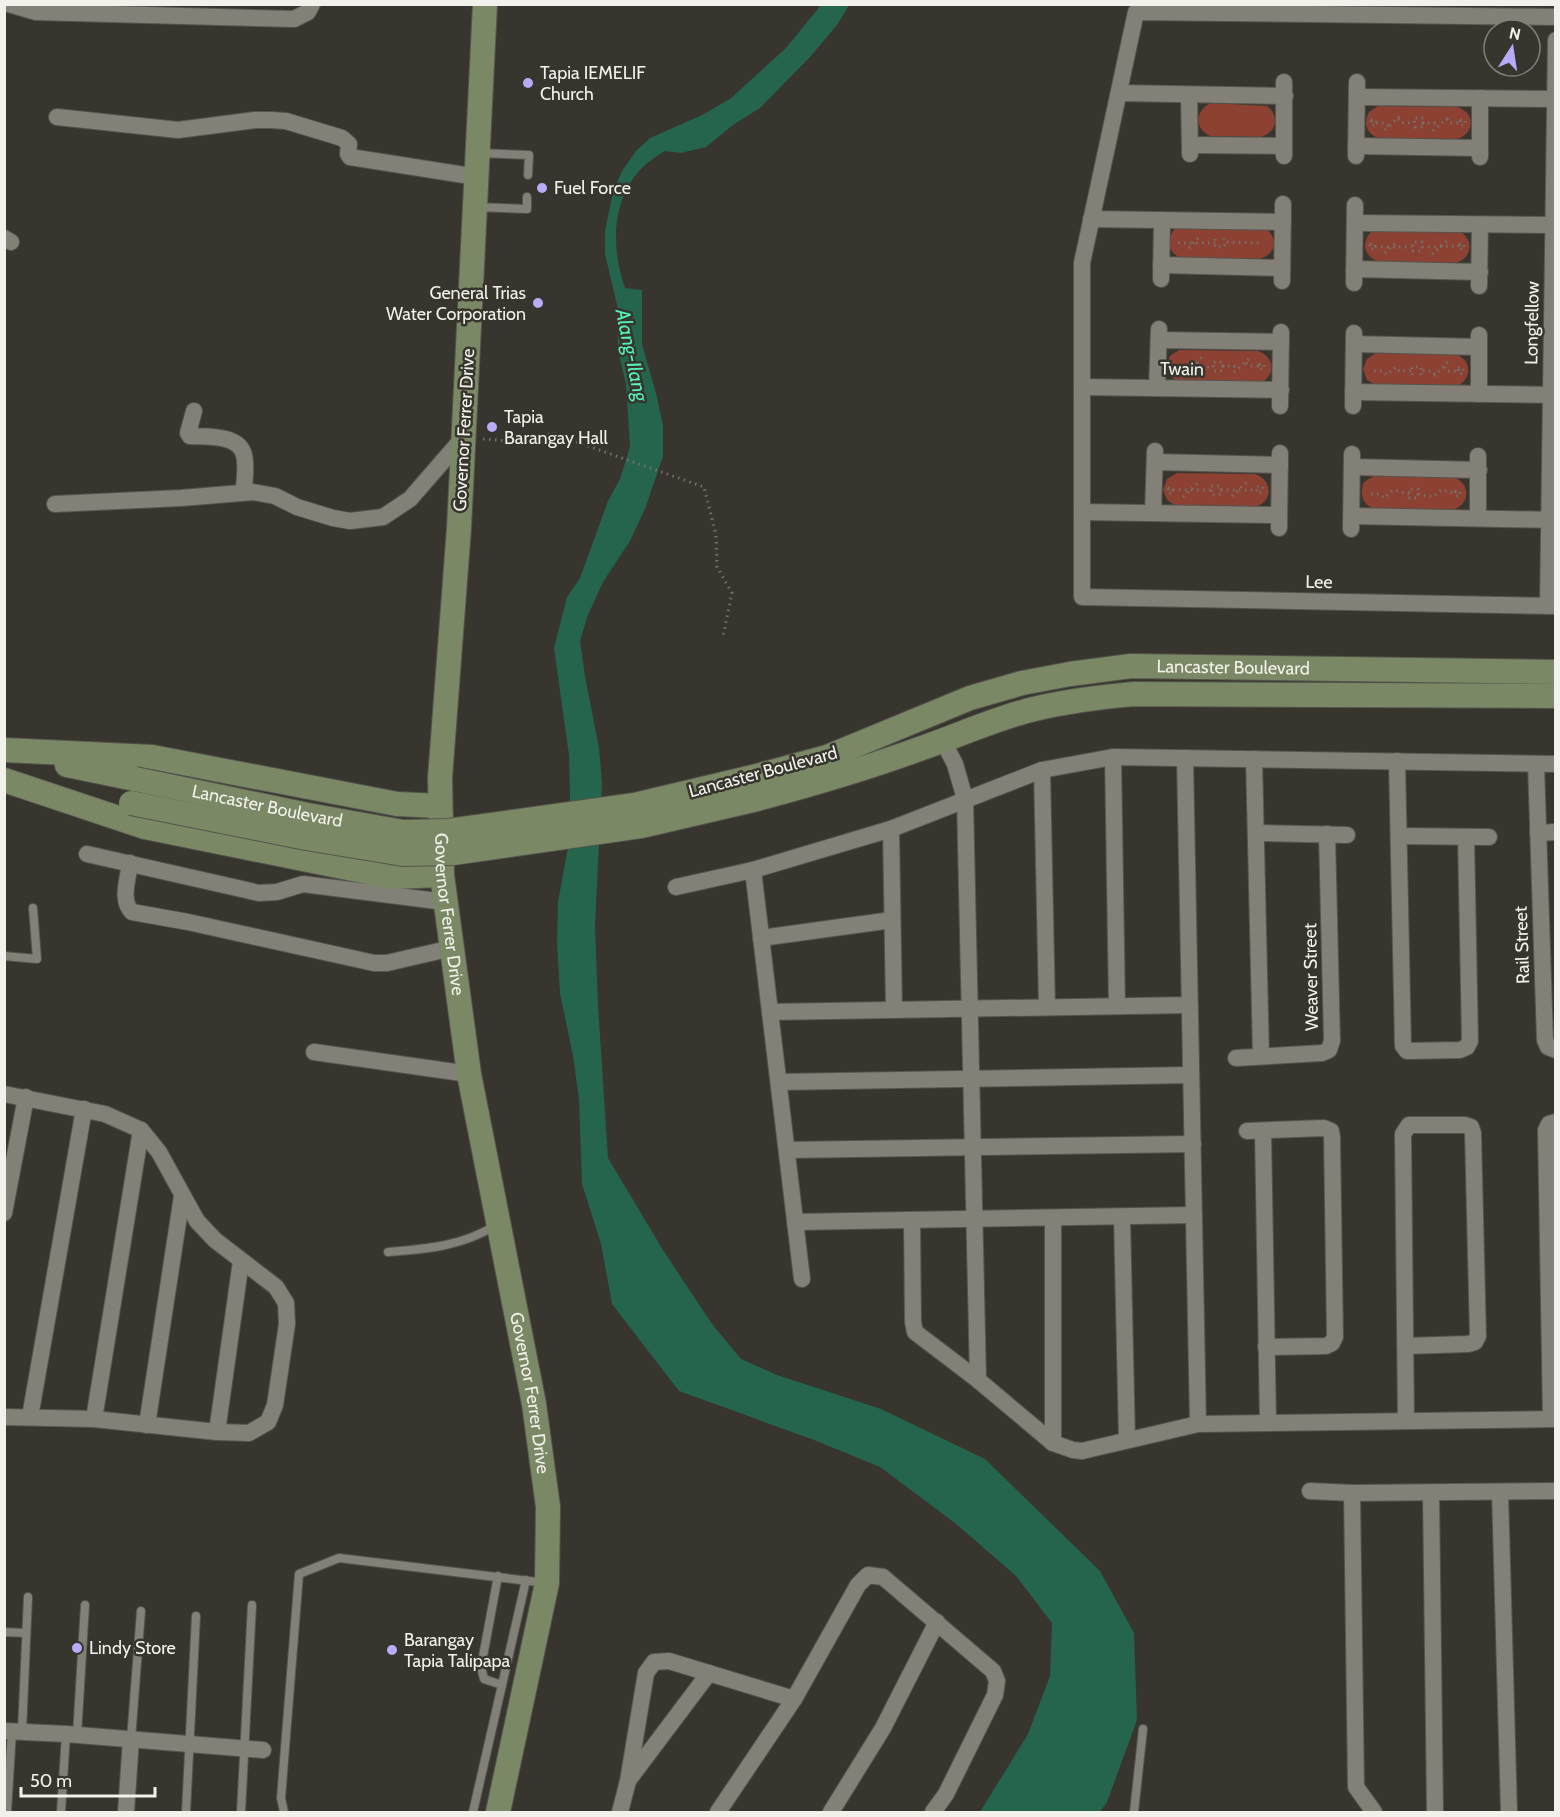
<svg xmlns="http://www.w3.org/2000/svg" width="1560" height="1817" font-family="Cabin,sans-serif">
<rect width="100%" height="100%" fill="#37352d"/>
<!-- green -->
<g fill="#8d4133">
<path d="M1211 103 1267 106C1280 116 1277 133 1260 137L1210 136C1194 129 1195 110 1211 103Z"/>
<path d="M1378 106 1457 107C1476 112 1475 135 1456 139L1378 138C1366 133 1363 123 1369 112Z"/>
<path d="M1176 228H1265C1279 238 1276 255 1259 259L1181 258C1167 252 1165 238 1176 228Z"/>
<path d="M1372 231 1461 232C1475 242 1471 259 1455 263L1377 261C1363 255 1361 242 1372 231Z"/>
<path d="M1179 350 1258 351C1273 356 1277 373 1262 382H1179L1170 376 1166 366 1170 356Z"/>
<path d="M1376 353 1455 354C1473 360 1473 381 1454 387L1376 385 1367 380 1363 369 1367 359Z"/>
<path d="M1177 473 1255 474C1273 480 1274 502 1254 507L1176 506 1167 500 1163 490 1167 479Z"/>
<path d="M1374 476 1453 477C1471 483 1471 505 1452 510L1374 509C1362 504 1359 493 1364 482Z"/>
</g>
<!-- water -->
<path fill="#25644d" d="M821 5H849L837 25 810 57 760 108 733 125 706 147 681 153 665 151C657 156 649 161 642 168 611 199 611 249 625 288L642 290V344L657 397 663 426V456L645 509 630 541 603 582 588 615 580 641 585 676 599 748 602 783 595 926 598 1005 608 1158 663 1250 712 1324 741 1359 777 1375 881 1409 985 1459 1100 1571 1134 1633 1137 1720 1107 1802 1100 1812H980L1028 1734 1050 1676 1052 1623 1016 1576 955 1523 880 1467 814 1440 679 1391 612 1304 601 1244 582 1184 579 1099 573 1056 560 993 557 943 558 902 568 847 570 793 569 755 554 648 567 597 580 578 608 501 620 479 630 447 626 384 618 351 617 305 605 254V231L613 192 622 171 636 151 650 138 700 116 730 99 786 48Z"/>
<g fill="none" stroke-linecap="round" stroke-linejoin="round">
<!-- service casing -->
<g stroke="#55544d" stroke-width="10">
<g id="service">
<polyline points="479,153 529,155 528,175"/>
<polyline points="476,207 527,209 527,197"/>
<polyline points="4,956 37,959 33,908"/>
<path d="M388 1252C427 1249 463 1246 496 1225"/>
<polyline points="498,1576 481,1667 484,1679 502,1685"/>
<polyline points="4,1632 26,1633"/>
<polyline points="22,1731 28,1597"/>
<polyline points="77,1735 85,1605"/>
<polyline points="131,1739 141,1611"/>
<polyline points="7,1812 12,1731"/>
<polyline points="61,1812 66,1734"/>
<polyline points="186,1812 196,1616"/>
<polyline points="241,1812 252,1605"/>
<polyline points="284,1812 281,1798 299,1574 339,1558 546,1583"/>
<polyline points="473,1812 526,1580"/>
<polyline points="1134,1812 1143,1729"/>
</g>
</g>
<!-- minor casing -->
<g stroke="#55544d" stroke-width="18">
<g id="minor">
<polyline points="9,4 36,12 294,19 308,12 312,4"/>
<polyline points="1556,17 1136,12 1082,263 1082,597 1556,606"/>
<polyline points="1119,93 1285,96"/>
<polyline points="1189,95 1190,154"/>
<polyline points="1357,97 1556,99"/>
<polyline points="1480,98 1480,157"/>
<polyline points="57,117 178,130 255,120 271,120 286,121 342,138 349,144 348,154 350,157 477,177"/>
<polyline points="1190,145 1284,146"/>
<polyline points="1356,146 1480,148"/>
<polyline points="1284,156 1284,82"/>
<polyline points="1356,156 1357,82"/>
<polyline points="1091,219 1283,222"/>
<polyline points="1355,223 1556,225"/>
<polyline points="4,238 11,242"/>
<polyline points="1161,265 1282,268"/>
<polyline points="1354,269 1480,272"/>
<polyline points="1161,279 1162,220"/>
<polyline points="1282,281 1283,204"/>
<polyline points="1354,283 1355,205"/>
<polyline points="1479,286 1480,225"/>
<polyline points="1159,340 1281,342"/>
<polyline points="1354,344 1479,347"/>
<polyline points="1082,387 1281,390"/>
<polyline points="1157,388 1159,329"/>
<polyline points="1353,392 1556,395"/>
<polyline points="1479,394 1479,335"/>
<polyline points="1280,406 1281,332"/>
<polyline points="1353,406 1354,333"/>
<path d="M194 411 188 433 190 436C206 437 239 434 244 455 247 466 244 481 244 492"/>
<polyline points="1155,462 1280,465"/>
<polyline points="1352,467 1479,470"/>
<polyline points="55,504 181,498 253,492 275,496 297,507 333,518 350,521 383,517 410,499 463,438"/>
<polyline points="1082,512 1279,515"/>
<polyline points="1153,513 1155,451"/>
<polyline points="1352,516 1556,520"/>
<polyline points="1478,518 1478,456"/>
<polyline points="1279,528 1280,453"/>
<polyline points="1351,529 1352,454"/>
<polyline points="1548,606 1556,40"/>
<polyline points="943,741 955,764 965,799 978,1380"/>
<polyline points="1113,757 1117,1006"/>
<polyline points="1185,758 1198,1424"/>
<polyline points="1254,759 1261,1056"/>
<polyline points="1397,761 1403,1046 1407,1051 1460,1050 1467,1047 1470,1041 1466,837"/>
<polyline points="1536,764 1545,1040 1548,1047 1556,1050"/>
<polyline points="1042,770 1047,1007"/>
<polyline points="891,829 894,1010"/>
<polyline points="1257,833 1347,835"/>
<polyline points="1538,833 1556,832"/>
<polyline points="1399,836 1489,837"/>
<polyline points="87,854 259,893 277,892 303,884 445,902"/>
<path d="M130 863C128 880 120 900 132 912L188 922 374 963H387L452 948"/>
<polyline points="753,870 802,1279"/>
<polyline points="676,887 753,870 891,829 1042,770 1113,757 1556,764"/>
<polyline points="761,938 892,920"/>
<polyline points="770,1012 1190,1005"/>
<polyline points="314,1052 469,1074"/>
<polyline points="1236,1058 1322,1053 1329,1050 1332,1041 1327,834"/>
<polyline points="779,1082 1191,1075"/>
<polyline points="4,1094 105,1114 141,1130 159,1152 197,1221 215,1240 276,1287 286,1303 287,1324 275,1405 268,1422 249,1433 217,1432 94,1419 4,1417"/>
<polyline points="1247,1131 1324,1128 1331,1131 1332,1137 1335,1337 1332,1343 1326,1346 1266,1347"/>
<polyline points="1263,1131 1268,1423"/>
<polyline points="787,1150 1193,1144"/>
<polyline points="4,1213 26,1097"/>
<polyline points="1122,1217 1127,1440"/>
<polyline points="1053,1218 1053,1443"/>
<polyline points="912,1220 913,1322 915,1332 978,1380 1053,1443 1073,1450 1082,1451 1198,1424 1556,1419"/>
<polyline points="795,1222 1194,1215"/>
<polyline points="1405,1346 1468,1344 1475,1342 1478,1336 1473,1133 1471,1127 1465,1125 1409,1125 1403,1134 1406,1421"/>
<polyline points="30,1417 84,1109"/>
<polyline points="94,1419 141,1130"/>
<polyline points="1551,1419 1546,1130 1549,1124 1556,1122"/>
<polyline points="147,1425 182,1196"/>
<polyline points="217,1432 241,1261"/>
<polyline points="1310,1491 1352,1493 1556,1491"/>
<polyline points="1500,1492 1509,1812"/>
<polyline points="1352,1493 1356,1787 1374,1812"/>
<polyline points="1431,1493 1435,1812"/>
<polyline points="4,1731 66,1734 263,1750"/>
<polyline points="630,1778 709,1673"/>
<polyline points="126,1812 131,1739"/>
<polyline points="620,1812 628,1781 646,1673 654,1662 669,1661 794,1699"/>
<polyline points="718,1812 794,1699 858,1585 868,1575 883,1577 993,1671 997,1681 995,1695 946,1794 933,1812"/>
<polyline points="831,1812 883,1728 937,1622"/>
</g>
</g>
<!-- secondary casing -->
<g stroke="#55544d" stroke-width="26">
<g id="secondary">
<path id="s1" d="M485 4 459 528 440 778 442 875 469 1074 534 1404 548 1507 547 1583 498 1812"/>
<polyline points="4,750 152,757 397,804 440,806"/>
<polyline points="67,765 135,779"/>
<path id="s2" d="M753 777 827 757 970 698 1022 683 1070 674 1131 666 1556 672"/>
<polyline points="4,780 145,827 392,877 442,875"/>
<path d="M757 799C813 784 868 768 922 748 960 735 996 718 1034 709 1067 701 1100 697 1134 694L1556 696"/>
</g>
</g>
<!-- path -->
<g stroke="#74726b" stroke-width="3" stroke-dasharray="1.5 4.5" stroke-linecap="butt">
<polyline points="1398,119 1401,123 1414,123"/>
<polyline points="1447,119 1449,123 1460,123"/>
<rect x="1371" y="120" width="5" height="5"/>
<rect x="1460" y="120" width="5" height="5"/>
<polyline points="1376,123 1385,123 1389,127"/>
<polyline points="1423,123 1424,118 1414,118 1415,127 1424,127 1423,123 1435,123 1438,126"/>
<polyline points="1385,130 1402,114"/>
<polyline points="1433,131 1450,115"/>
<polyline points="1224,238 1225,242 1262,243"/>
<polyline points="1215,239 1215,247 1224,247 1225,242"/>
<polyline points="1178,243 1215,243"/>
<rect x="1370" y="244" width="5" height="5"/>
<rect x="1459" y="244" width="5" height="5"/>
<polyline points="1375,247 1412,247"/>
<polyline points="1422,247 1422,251 1413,251 1413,242 1422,242 1422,247 1459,246"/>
<polyline points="1189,248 1198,238"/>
<polyline points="1385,253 1398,241"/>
<polyline points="1432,254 1447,241"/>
<polyline points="1197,363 1201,367 1213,367"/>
<polyline points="1246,363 1249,366 1259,366"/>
<rect x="1259" y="364" width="5" height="5"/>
<polyline points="1176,366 1184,366 1190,369"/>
<polyline points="1223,366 1223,371 1214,371 1213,362 1223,362 1223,366 1234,366 1237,370"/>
<polyline points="1444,367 1447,371 1458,371"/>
<polygon points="1458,368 1463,368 1463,374 1458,373"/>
<polyline points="1187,371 1202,357"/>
<polyline points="1374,371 1382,371 1387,375 1396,367 1399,371 1412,371"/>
<polyline points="1234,372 1249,359"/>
<polyline points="1412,375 1412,367 1421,367 1421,371"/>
<polyline points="1421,375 1421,371 1433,371 1435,374"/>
<polyline points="1434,376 1448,362"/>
<polyline points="483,439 520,442 538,435 554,434 704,487 716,535 717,567 732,593 723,636"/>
<polygon points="1257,487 1263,487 1262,492 1257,493"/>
<rect x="1168" y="488" width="5" height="5"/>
<polyline points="1173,490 1212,490"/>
<polyline points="1221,490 1221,486 1211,486 1212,495 1221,494 1221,490 1257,490"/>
<rect x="1455" y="491" width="5" height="5"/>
<polyline points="1371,494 1380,494 1384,498 1393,490 1409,494"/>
<polyline points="1418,494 1418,498 1409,498 1409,489 1418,489 1418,494 1433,497 1441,490 1455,493"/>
<polyline points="1232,496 1249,480"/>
<polyline points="1183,497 1200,481"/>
</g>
<!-- service -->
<use href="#service" stroke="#828077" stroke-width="8"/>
<!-- minor -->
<use href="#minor" stroke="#828077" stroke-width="16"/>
<!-- secondary -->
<use href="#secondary" stroke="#7a8865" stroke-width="24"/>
<!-- secondary-bridge casing -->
<g stroke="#55544d" stroke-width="26" stroke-linecap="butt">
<g id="secondary-bridge">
<path id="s3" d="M135 779 308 815 403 832 448 831 635 805 753 777"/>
<polyline points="131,803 306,838 403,854 453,853 641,826 757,799"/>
</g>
</g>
<!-- secondary-bridge -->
<use href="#secondary-bridge" stroke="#7a8865" stroke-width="24"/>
</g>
<!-- markers -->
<g fill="#b8abf7" stroke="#37352d" stroke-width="2">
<circle cx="528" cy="83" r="6"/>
<circle cx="542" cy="188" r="6"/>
<circle cx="538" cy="303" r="6"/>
<circle cx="492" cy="427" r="6"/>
<circle cx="77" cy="1648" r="6"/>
<circle cx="392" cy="1650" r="6"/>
</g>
<g text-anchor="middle" stroke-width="5" stroke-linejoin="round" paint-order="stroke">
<!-- poi labels -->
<g font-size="18" fill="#f2f1eb" stroke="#37352d" text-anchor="start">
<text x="540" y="79">Tapia IEMELIF<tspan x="540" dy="21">Church</tspan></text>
<text x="554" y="194">Fuel Force</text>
<text x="526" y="299" text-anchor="end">General Trias<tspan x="526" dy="21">Water Corporation</tspan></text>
<text x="504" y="423">Tapia<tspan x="504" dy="21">Barangay Hall</tspan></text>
<text x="404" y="1646">Barangay<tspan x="404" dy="21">Tapia Talipapa</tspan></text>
<text x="89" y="1654">Lindy Store</text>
</g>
<!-- street labels -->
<g font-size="18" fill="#f2f1eb" stroke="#37352d">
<text transform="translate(1532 323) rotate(-89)" y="6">Longfellow</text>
<text transform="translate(1182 369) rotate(1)" y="6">Twain</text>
<text transform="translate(464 430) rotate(-87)" y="6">Governor Ferrer Drive</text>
<text transform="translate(1319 582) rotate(1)" y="6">Lee</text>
<text dy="6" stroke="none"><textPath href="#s2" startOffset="498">Lancaster Boulevard</textPath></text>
<text transform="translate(763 772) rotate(-15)" y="6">Lancaster Boulevard</text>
<text dy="6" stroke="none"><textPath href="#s3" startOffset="135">Lancaster Boulevard</textPath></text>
<text dy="6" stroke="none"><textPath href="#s1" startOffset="912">Governor Ferrer Drive</textPath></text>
<text transform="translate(1522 945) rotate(-92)" y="6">Rail Street</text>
<text transform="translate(1311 977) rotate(-91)" y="6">Weaver Street</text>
<text dy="6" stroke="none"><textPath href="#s1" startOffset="1398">Governor Ferrer Drive</textPath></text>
</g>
<!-- water labels -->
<g font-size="20" font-style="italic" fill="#54f5bc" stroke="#37352d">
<text transform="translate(632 355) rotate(78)" y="7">Alang-Ilang</text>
</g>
</g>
<!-- border -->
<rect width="1560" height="1817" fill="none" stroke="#f2f1eb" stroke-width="12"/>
<!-- north arrow -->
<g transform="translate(1512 48) rotate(12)"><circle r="28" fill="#37352d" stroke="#828079" stroke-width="1.5"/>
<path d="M0-4.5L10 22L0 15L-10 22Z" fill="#b8abf7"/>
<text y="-9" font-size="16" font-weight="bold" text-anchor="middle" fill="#f2f1eb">N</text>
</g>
<!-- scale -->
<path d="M21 1787v9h134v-9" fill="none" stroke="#f2f1eb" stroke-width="3"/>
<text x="30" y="1787" font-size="18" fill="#f2f1eb" stroke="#37352d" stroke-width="4.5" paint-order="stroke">50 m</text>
</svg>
